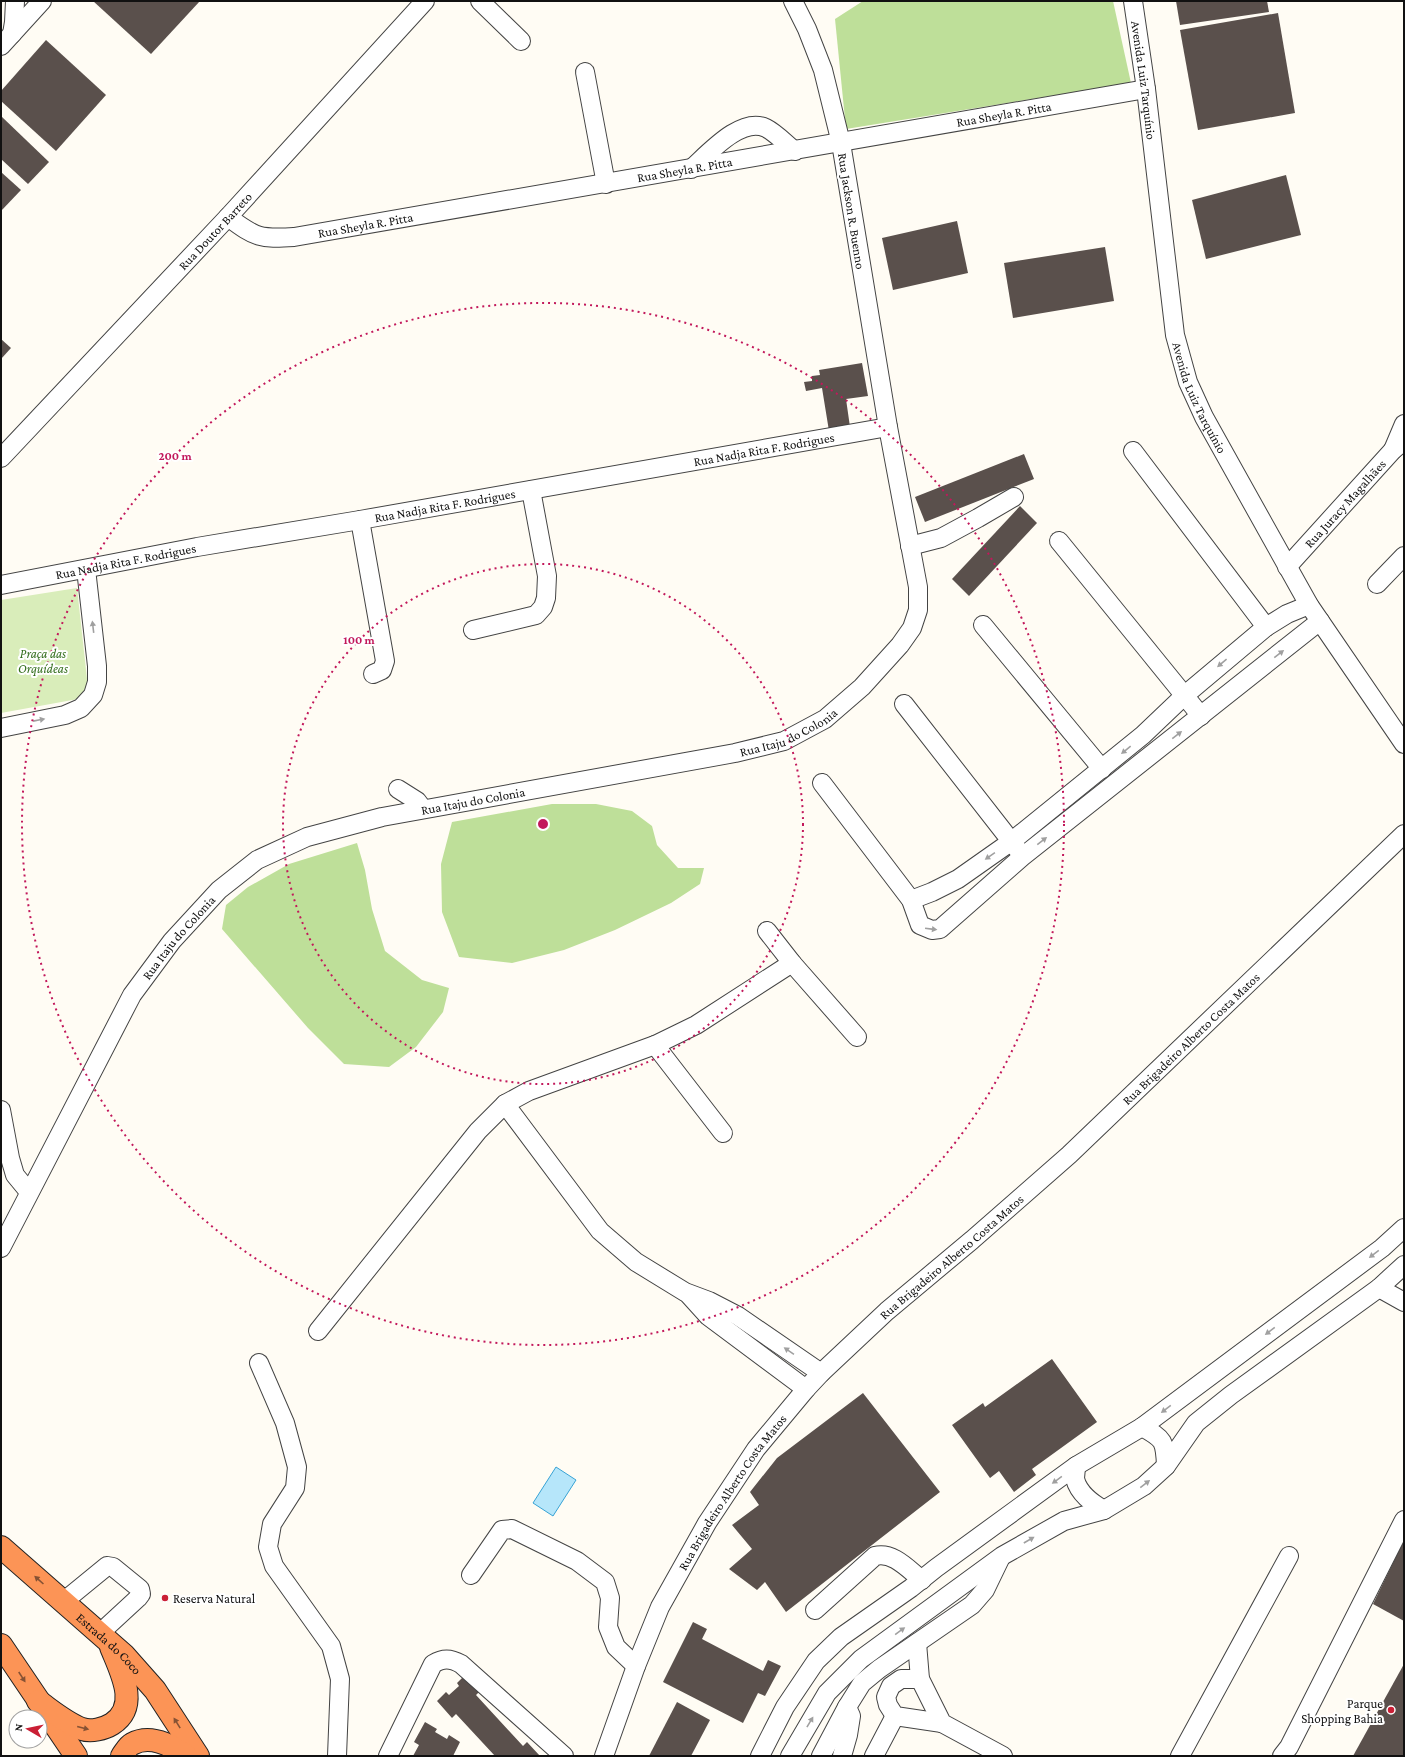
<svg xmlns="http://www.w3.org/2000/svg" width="1405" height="1757" font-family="'Crimson Pro',serif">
<rect width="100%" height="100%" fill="#fffcf4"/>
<!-- green -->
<polygon fill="#d9edba" points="77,588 89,697 1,713 1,600"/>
<!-- forest -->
<g fill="#bedf99">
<polygon points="863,1 1113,1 1131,83 846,129 835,19"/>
<polygon points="552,804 596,804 632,811 652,826 657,845 678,868 704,868 700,884 671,903 615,930 564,950 512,963 459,957 442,912 441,864 452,822"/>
<polygon points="357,843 365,870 372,909 385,951 422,980 449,988 443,1012 416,1047 389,1067 344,1064 308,1028 222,929 226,905 248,887 289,864"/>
</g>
<!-- water -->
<polygon fill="#b6e6fa" stroke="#38a3d5" points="556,1467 576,1480 553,1516 533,1503"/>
<!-- building -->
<g fill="#5a504c">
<polygon points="93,1 200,1 151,54"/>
<polygon points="1176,1 1267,1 1269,12 1180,25"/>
<polygon points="1278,13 1295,113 1198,130 1180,30"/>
<polygon points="46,40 106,95 56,151 1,101 1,91"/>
<polygon points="1,116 49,162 28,184 1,159"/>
<polygon points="1,172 21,190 1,211"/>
<polygon points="1286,175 1301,235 1206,259 1192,200"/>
<polygon points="957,221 968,273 893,290 882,238"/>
<polygon points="1105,247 1114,301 1013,318 1004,263"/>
<polygon points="1,339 11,348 1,359"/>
<polygon points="862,363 868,396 846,399 850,427 829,431 822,388 806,391 804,382 812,381 812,376 820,375 819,370"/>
<polygon points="1024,454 1034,479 925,522 915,497"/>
<polygon points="1020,506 1037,523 969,596 952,579"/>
<polygon points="1052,1359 1097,1422 1032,1469 1036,1475 1014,1492 999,1471 990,1478 952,1425 983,1403 985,1407"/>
<polygon points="863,1393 940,1492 786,1612 765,1582 757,1590 729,1569 752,1549 732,1525 759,1505 750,1492 777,1458"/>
<polygon points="1404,1540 1404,1621 1373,1604"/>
<polygon points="693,1622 707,1629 702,1639 763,1671 768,1660 781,1666 765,1696 758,1693 743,1723 663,1682"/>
<polygon points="1404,1664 1404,1756 1353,1756"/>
<polygon points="466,1674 481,1690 476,1695 523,1746 527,1742 540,1756 495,1756 456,1714 452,1718 437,1701 446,1692 449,1695 459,1686 457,1683"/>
<polygon points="677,1702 710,1720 691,1756 649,1756"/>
<polygon points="425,1722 437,1729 435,1732 447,1739 449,1735 460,1742 453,1756 413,1756 419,1745 414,1742"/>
</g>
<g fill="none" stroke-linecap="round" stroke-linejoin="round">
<!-- minor casing -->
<g stroke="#444" stroke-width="20">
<g id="minor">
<polyline points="480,1 521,41"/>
<path id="s1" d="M1133 1 1146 89 1175 335 1188 382 1204 417 1309 605 1404 744"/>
<polyline points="12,34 14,22 15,1"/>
<polyline points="1,46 42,1"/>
<polyline points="585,72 606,184"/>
<path d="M691 169C708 154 741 116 766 128 776 133 786 144 795 151"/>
<path id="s2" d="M228 217C256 238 260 239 294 237L1146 89"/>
<polyline points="1393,450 1404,424"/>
<polyline points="1133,451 1266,627"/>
<path id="s3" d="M1 458 228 217 425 1"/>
<polyline points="360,520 385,661 382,670 373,674"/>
<polyline points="1059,541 1201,716"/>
<polyline points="910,546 941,538 978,518 1014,497"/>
<path id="s4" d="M1287 567 1393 450 1404 441"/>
<polyline points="1377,584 1404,556"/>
<path id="s5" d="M1 585 197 547 360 520 888 427"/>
<polyline points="983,625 1102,769"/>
<polyline points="473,630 536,615 543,607 546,598 547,576 531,490"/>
<polyline points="904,704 1018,850"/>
<polyline points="1,728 65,715 81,708 93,695 97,682 97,666 86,569"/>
<polyline points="822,783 911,900 920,925 932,930 940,929 1022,857 1320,621"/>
<polyline points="398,789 417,801 423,809"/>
<polyline points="911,900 932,892 958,879 1012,841 1143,735 1185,695 1266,627 1287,614 1309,605"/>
<polyline points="767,931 792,963 857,1037"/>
<polyline points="655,1045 723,1133"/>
<polyline points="505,1104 600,1231 636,1262 685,1292 709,1301 738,1316 821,1373"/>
<polyline points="1,1110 10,1158 15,1175 29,1192"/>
<path id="s6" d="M1 1248 132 995 172 941 219 890 257 860 307 837 382 817 735 753 784 741 825 719 862 687 900 645 912 628 918 610V587L888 427 841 143 823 70 807 29 793 1"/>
<polyline points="1379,1288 1404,1302"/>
<polyline points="689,1295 708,1316 806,1389"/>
<polyline points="318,1331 478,1131 505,1104 529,1091 655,1045 696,1025 792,963"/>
<polyline points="259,1363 285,1423 297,1467 295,1488 272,1524 268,1547 274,1566 331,1646 340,1679 337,1756"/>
<path d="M1142 1427C1164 1439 1165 1441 1166 1466"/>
<path d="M1076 1466C1076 1470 1075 1476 1075 1479 1079 1494 1092 1503 1104 1510"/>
<polyline points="471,1575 502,1530 512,1529 577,1561 605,1582 610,1598 608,1627 616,1647 636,1666"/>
<polyline points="63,1602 107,1566 113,1567 140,1589 141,1594 138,1598 99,1634"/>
<path d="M815 1610 875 1556C893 1551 909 1570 922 1580"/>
<polyline points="917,1643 920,1679 942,1723 1003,1756"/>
<polyline points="920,1679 901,1679 891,1686 886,1697 888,1705 895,1716 942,1723"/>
<path d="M388 1756 433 1664C443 1658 450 1658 461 1664L564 1756"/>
<path id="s7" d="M604 1756 636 1666 660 1607 707 1523 756 1449 806 1389 821 1373 887 1311 972 1240 1069 1155 1404 834"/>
<polyline points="760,1756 785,1707 816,1661 841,1637 911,1588 936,1568 1076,1466 1142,1427 1382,1248 1404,1228"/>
<polyline points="790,1756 827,1693 861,1659 1002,1556 1064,1521 1104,1510 1144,1486 1166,1466 1196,1423 1231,1395 1379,1288 1404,1265"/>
<polyline points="821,1756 847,1707 862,1683 879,1669 972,1605 985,1590 1000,1559"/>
<polyline points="842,1756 848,1735 851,1716 847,1707"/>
<polyline points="874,1756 895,1716"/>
<polyline points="1180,1756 1289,1556"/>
<polyline points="1282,1756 1289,1747 1404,1520"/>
</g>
</g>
<!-- highway casing -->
<g stroke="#222" stroke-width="24">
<g id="highway">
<path id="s8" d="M1 1547 124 1655 155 1690 198 1756"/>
<polyline points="1,1645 76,1756"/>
<path d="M38 1701C52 1711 66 1723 82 1729 91 1732 104 1729 112 1724 140 1706 121 1672 111 1647"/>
<path d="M122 1756C125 1752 128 1746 132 1744 150 1734 171 1745 186 1756"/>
</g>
</g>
<!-- minor -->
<use href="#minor" stroke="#fff" stroke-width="18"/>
<!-- highway -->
<use href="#highway" stroke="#fc9456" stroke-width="22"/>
</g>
<!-- one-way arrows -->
<defs><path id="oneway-solid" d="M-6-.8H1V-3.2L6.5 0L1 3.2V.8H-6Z"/></defs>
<g fill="#a0a0a0">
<use href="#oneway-solid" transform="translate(93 627) rotate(-97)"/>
<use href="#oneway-solid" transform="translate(1279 654) rotate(-38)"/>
<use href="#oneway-solid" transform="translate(1222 663) rotate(140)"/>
<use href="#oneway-solid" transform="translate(39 720) rotate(-11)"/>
<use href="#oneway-solid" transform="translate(1177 735) rotate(-38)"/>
<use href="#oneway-solid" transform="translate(1126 750) rotate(141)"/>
<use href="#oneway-solid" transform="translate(1042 841) rotate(-38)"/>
<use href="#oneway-solid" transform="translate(990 856) rotate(145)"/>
<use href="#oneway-solid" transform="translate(931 929) rotate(7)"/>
<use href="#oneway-solid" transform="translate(1374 1254) rotate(143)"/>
<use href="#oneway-solid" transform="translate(1270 1331) rotate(143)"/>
<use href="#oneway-solid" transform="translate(789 1351) rotate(-146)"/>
<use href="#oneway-solid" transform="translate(1166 1409) rotate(143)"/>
<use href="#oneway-solid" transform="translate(1057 1480) rotate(144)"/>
<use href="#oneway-solid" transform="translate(1145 1484) rotate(-38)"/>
<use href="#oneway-solid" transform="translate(1029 1540) rotate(-30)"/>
<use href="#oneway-solid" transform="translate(900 1631) rotate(-36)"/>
<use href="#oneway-solid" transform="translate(810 1722) rotate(-59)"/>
</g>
<g fill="#865234">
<use href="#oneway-solid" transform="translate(39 1580) rotate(-138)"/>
<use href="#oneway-solid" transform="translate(22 1677) rotate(57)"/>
<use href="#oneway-solid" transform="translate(177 1723) rotate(-122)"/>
<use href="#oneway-solid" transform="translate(83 1728) rotate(14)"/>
</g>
<!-- distance rings -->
<g fill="none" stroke="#c2185b" stroke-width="2" stroke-dasharray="2 4">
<circle cx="543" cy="824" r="260"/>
<circle cx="543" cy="824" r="521"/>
</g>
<!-- markers -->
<g fill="#ca1f35" stroke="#fff" stroke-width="1.5">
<circle cx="165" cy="1598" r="4"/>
<circle cx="1391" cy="1710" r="4"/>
</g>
<g text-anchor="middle" stroke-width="4" stroke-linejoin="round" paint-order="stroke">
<!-- street labels -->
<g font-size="13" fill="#111" stroke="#fff">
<text dy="5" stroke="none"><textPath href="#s1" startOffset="80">Avenida Luiz Tarquínio</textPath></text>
<text dy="5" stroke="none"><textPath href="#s2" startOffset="792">Rua Sheyla R. Pitta</textPath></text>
<text dy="5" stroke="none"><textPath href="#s2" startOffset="468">Rua Sheyla R. Pitta</textPath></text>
<text transform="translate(852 211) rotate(81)" y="5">Rua Jackson R. Buenno</text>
<text dy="5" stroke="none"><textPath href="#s2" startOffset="144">Rua Sheyla R. Pitta</textPath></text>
<text dy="5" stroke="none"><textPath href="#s3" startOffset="312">Rua Doutor Barreto</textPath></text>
<text dy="5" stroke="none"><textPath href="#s1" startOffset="404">Avenida Luiz Tarquínio</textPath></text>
<text dy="5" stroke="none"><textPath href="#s5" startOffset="775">Rua Nadja Rita F. Rodrigues</textPath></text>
<text dy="5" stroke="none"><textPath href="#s4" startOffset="86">Rua Juracy Magalhães</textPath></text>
<text dy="5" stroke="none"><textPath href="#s5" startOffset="451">Rua Nadja Rita F. Rodrigues</textPath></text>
<text dy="5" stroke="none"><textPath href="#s5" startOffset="127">Rua Nadja Rita F. Rodrigues</textPath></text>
<text dy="5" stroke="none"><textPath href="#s6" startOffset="1019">Rua Itaju do Colonia</textPath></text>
<text dy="5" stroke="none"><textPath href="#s6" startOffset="695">Rua Itaju do Colonia</textPath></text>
<text dy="5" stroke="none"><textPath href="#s6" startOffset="359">Rua Itaju do Colonia</textPath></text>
<text dy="5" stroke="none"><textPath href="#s7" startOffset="943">Rua Brigadeiro Alberto Costa Matos</textPath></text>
<text dy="5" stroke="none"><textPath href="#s7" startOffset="619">Rua Brigadeiro Alberto Costa Matos</textPath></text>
<text dy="5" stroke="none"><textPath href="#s7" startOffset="295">Rua Brigadeiro Alberto Costa Matos</textPath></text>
<text dy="5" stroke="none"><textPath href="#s8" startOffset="145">Estrada do Coco</textPath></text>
</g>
<!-- park labels -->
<g font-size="13" font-style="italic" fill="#336e1c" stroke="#fff">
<text x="43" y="658">Praça das<tspan x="43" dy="15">Orquídeas</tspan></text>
</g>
<!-- poi labels -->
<g font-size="13" fill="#111" stroke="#fff" text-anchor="start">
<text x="173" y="1603">Reserva Natural</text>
<text x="1383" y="1708" text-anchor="end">Parque<tspan x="1383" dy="15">Shopping Bahia</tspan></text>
</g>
</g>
<circle cx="543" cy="824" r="6" fill="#c2185b" stroke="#fff" stroke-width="2"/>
<g font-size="12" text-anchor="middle" font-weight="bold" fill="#c2185b" stroke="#fff" stroke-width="4" stroke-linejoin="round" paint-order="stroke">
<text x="175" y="460">200 m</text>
<text x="359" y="644">100 m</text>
</g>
<!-- border -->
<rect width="1405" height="1757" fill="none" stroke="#111111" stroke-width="4"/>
<!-- north arrow -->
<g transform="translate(28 1729) rotate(279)"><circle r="19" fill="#ffffff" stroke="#a0a0a0"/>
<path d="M0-3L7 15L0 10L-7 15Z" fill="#ca1f35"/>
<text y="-6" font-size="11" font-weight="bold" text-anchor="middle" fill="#111111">N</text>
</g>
</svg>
